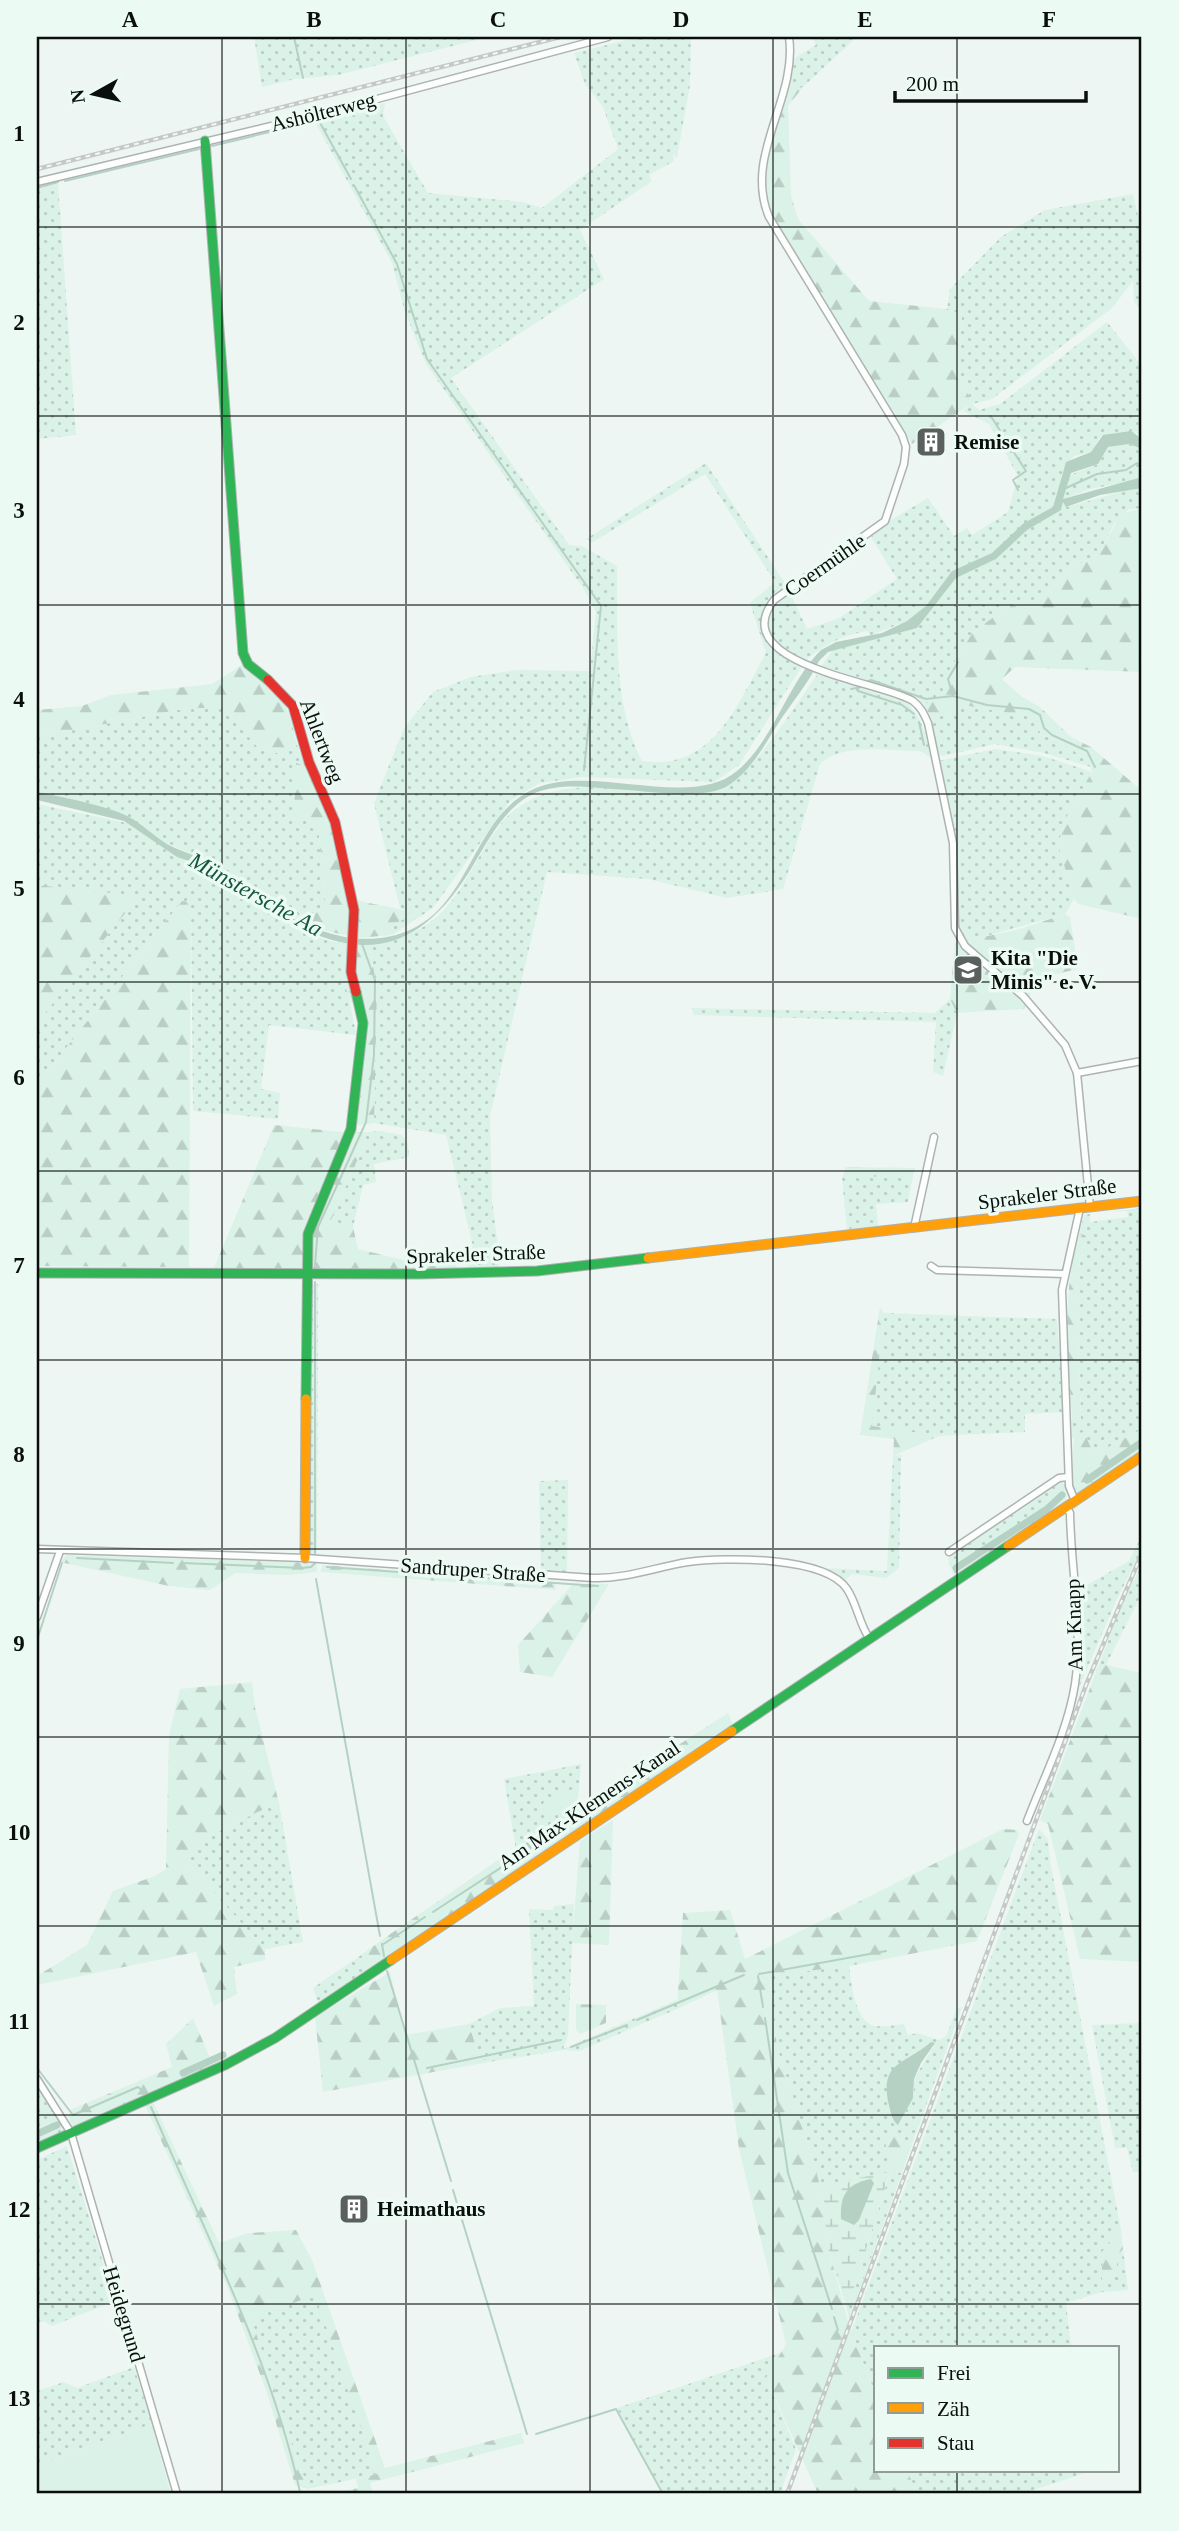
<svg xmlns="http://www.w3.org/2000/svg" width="1179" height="2531" font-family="Georgia,serif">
<defs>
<pattern id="green-dots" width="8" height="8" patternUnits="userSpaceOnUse" patternTransform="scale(1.75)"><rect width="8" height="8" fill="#daf2e7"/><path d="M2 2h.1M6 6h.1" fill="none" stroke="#bacec5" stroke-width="1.8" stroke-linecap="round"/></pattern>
<pattern id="forest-firs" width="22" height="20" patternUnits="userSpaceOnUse" patternTransform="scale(1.75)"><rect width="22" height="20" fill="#daf2e7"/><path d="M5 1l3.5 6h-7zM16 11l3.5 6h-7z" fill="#bacec5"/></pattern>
<pattern id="wetland-marsh" width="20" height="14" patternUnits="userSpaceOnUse" patternTransform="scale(1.75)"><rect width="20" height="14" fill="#daf2e7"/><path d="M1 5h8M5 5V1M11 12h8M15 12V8" fill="none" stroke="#bacec5"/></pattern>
</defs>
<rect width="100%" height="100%" fill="#eef6f3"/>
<!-- green -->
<g fill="url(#green-dots)" fill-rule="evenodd">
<polygon points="254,37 488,37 338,75 295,79 262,87"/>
<path d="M639 37H691L690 85 677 157 673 154 674 161 649 175 652 181 580 230 604 279 451 378 569 545 582 546 617 566C618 630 612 703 642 761 713 772 737 705 766 653L750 603 775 582 705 474 591 543 586 539 706 463 790 591 824 571 791 595 807 629 839 618 897 579 871 537 889 521 928 498 954 536 967 528 972 535 1008 512 1018 476 989 424 963 411 972 403 959 374 962 314 947 309 950 289 1001 237 1045 210 1133 194 1142 233V313L1134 301 1133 281 1112 308 992 399 972 404 979 410 1000 404 1107 322 1138 361 1142 359V439L1137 433 1101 436 1091 452 1074 456 1065 465 1053 507 992 553 952 571 926 606 907 621 871 635 867 631C841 636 826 643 805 661L739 765 714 782 582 777 540 783 511 800 433 908 392 935 387 927 413 914 400 908 374 803 404 728 433 692 471 677 516 670 590 671 596 612 585 591 426 364 405 312 392 263 315 122 385 103 383 116 428 193 523 202 542 208 618 149 603 107 585 84 574 53Z"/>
<polygon points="812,37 857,37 803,87 783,94 793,59 816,45"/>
<polygon points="58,183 76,435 37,439 37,189"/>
<polygon points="1129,444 1142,449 1142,479 1090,489 1063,499 1070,475 1098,464 1108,447"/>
<polygon points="1138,487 1142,488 1142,508 1129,509 1114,524 1099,554 1078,564 1045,596 1005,609 973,632 951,668 942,693 924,705 915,695 821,666 834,649 917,628 956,578 996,559 1026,530 1061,510 1063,502 1067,507"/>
<path d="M817 675 906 702C923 718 926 736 931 758L921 751C892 751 842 742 820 764L783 889 727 898 648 879 547 872 490 1116 492 1200 500 1264 497 1268 470 1270 458 1251 473 1246 446 1135 374 1123 377 988 369 944C456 933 457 882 503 821 547 774 610 789 668 792 688 793 708 795 726 786 753 774 798 701 817 675Z"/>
<polygon points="964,705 1032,717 1041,734 1057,740 1090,761 1091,767 1044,753 995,744 943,756 937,754 932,719"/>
<polygon points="188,708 225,708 259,749 281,754 287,747 297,745 305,766 297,764 318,826 325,900 322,909 311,916 310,927 238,885 200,858 156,838 120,813 37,792 37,737"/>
<polygon points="995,749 1043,756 1092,772 1068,814 1058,844 1074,899 1065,914 968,941 958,927 956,842 938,761"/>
<path d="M37 804 127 823 177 857 195 863 322 939 341 943C343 975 351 1004 356 1035L269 1025 261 1089 280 1093 278 1119 193 1111 191 902 182 901 37 1085V1023L138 897 37 885Z"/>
<polygon points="950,999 957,1013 943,1076 933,1072 936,1022 694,1015 691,1008 935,1013"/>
<polygon points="380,1131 402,1135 408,1144 409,1157 374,1164 376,1182 363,1185 353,1227 328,1227 363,1147 367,1132"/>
<polygon points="913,1175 908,1202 876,1204 878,1226 847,1229 842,1178"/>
<polygon points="1142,1208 1142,1429 1094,1455 1084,1432 1072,1438 1072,1418 1081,1420 1076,1277 1085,1242 1079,1236 1084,1215 1090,1214 1090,1222 1128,1217 1127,1211 1107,1212"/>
<polygon points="310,1283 318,1284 317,1556 309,1555"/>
<polygon points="884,1313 1057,1319 1064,1412 1025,1414 1025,1432 939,1436 871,1427"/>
<polygon points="901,1455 899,1568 886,1578 852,1574 844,1581 822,1568 887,1571 893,1456"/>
<polygon points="568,1480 567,1573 541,1572 539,1481"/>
<polygon points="1062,1481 1067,1488 1066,1502 954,1577 948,1559 950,1555"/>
<polygon points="1142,1535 1142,1549 1116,1601 1075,1697 1081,1656 1080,1589 1129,1561"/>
<polygon points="1142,1564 1142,1593 1106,1665 1096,1672 1123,1602"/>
<polygon points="581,1764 577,1807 516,1850 504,1779"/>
<path d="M279 1803 303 1942 265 1949 188 1864C191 1838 257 1813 279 1803Z"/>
<polygon points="1039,1829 1048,1839 1050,1861 1121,2229 1102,2252 1102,2280 1117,2275 1117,2256 1123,2249 1128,2290 1102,2292 1066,2303 1071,2347 876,2347 876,2395 851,2332"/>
<polygon points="574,1904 568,2035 563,2049 677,2000 677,2009 579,2051 563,2050 489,2062 478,2054 469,2024 500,2008 534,2006 529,1909 553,1910 554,1906"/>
<polygon points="361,1955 369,1969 318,2003 313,1988"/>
<path d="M849 1966C851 1982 855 2023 875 2026 884 2027 895 2025 904 2024L908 2035 917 2033 939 2040 946 2036 957 2008 962 2007 912 2144 890 2132V2172L902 2173 849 2319 847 2310 890 2173 820 2185 777 2047 770 1983 773 1975ZM931 2042 935 2044 914 2079V2094L900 2123 892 2120 889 2074C902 2061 917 2055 931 2042Z"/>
<polygon points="1142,2023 1142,2172 1133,2172 1127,2148 1115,2148 1092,2025"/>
<polygon points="37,2088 63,2127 60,2133 37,2143"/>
<polygon points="67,2146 115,2301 52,2326 44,2321 37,2324 37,2160"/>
<polygon points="316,2294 377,2474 308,2489 251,2318"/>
<polygon points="783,2352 766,2378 796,2449 780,2494 662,2494 617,2408"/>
<polygon points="134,2367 152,2424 37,2465 37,2391 64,2382 77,2388"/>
<polygon points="907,2470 1088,2470 1088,2472 1021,2494 917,2494"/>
</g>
<!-- forest -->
<g fill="url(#forest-firs)">
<polygon points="803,87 788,106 791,196 798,219 869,301 947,309 962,314 959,374 972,403 912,444 769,214 762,193 768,150 782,94"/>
<polygon points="1142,508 1142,672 1015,667 1002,679 1022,697 1040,707 1071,737 1091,747 1142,791 1142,919 1078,904 1074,899 1058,844 1068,814 1092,772 1089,761 1057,740 1041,734 1031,717 964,705 932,719 924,705 942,693 951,668 973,632 1005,609 1045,596 1078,564 1099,554 1121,514"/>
<path d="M242 665C281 694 287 696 297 745L287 747 281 754 259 749 225 708H188L37 737V710L82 706 111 695 212 684Z"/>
<path d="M296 763 305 766 332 822 349 897C371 906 393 905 414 914L388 927 392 935 357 938 310 927 311 916 322 909 325 899 318 827 294 816Z"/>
<polygon points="37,885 139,896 37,1023"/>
<polygon points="182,901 191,902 189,1267 37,1266 37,1085"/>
<polygon points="1065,914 1070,917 1078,969 1038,978 1024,1009 957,1013 950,999 955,943 1020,929"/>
<polygon points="341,943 369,944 377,988 374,1123 358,1125 355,1120 366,1022 364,1008 351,1002 343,981"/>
<polygon points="274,1125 342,1132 367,1132 363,1147 328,1227 353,1227 358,1249 412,1262 451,1256 458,1269 214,1268"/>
<polygon points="846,1167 915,1168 913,1175 842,1178"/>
<path d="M1082 1234 1086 1236 1076 1277 1081 1420 1076 1423 1072 1418C1068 1357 1061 1295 1079 1236Z"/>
<polygon points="880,1307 884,1313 872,1426 939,1436 893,1456 894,1439 860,1435"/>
<polygon points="1142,1429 1142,1451 1079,1494 1075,1494 1072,1489 1074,1434 1084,1432 1094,1455"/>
<polygon points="66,1555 317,1563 317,1572 289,1575 235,1573 210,1590 169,1586 60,1562"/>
<polygon points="323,1565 555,1583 556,1590 320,1572"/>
<polygon points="573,1584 609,1584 552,1677 520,1672 518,1645"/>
<polygon points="1106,1665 1142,1673 1142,1962 1080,1959 1048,1824 1040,1820 1096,1672"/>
<path d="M252 1682 255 1707 279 1803C257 1812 191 1839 188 1864L265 1949V1960L234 1967 237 1994 214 2006 196 1952 37 1985V1976L87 1945 113 1891 155 1876 166 1869 169 1735 180 1689Z"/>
<polygon points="728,1713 733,1725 369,1969 361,1955 383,1939 587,1799 594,1798 600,1802 638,1771"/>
<polygon points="613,1820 609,1945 572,1943 580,1841"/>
<polygon points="1003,1829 1017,1830 1019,1834 977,1941 849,1966 774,1975 770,1983 777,2047 820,2185 829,2251 851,2332 876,2395 876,2470 907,2470 917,2494 818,2494 766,2378 786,2344 739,2149 717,1990 677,2009 683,1913 730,1910 745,1959"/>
<polygon points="390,1972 405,2035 469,2024 478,2054 489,2062 323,2092 315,2017"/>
<polygon points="576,2004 606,2005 606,2023 580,2034 576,2030"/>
<polygon points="193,2018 213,2065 77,2126 72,2125 68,2117 72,2109 172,2067 166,2044"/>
<polygon points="153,2102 219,2243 248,2233 296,2230 312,2260 385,2468 521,2433 524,2443 370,2483 374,2494 329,2494 358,2488 356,2479 377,2474 315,2295 251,2318 308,2489 295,2485 266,2390 227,2286 145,2105"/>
<polygon points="890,2132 912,2144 902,2173 890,2172 885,2141"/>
<polygon points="1121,2229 1123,2249 1117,2256 1117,2275 1102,2280 1102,2252"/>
</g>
<!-- wetland -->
<polygon fill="url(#wetland-marsh)" points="890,2172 847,2310 829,2251 820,2185"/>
<!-- pitch -->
<g fill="#daf2e7">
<polygon points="579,1786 577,1805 550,1818 543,1803"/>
<polygon points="152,2424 170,2491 159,2494 37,2494 37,2465"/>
</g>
<!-- water -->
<g fill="#b5d1c4">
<path d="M1131 431 1142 439V449L1129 444 1108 447 1098 464 1071 473 1063 499 1135 479H1142V488L1100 495 1066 507 1063 502 1061 510 1027 530 996 559 956 578 917 628 828 652 819 661C809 682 794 700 781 719 766 742 753 769 729 785 703 802 644 790 613 789 588 787 559 783 535 793 504 807 488 841 471 869 387 1007 295 927 195 863L177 857 124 821 37 800V792C58 796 112 807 129 817 142 824 154 836 167 844 180 851 194 854 206 862 263 901 338 963 412 929 472 901 474 814 536 788 594 764 691 810 737 771 774 740 787 684 821 650L836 642 882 633 907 621 926 606 952 571 992 553 1024 523 1053 507 1066 462 1091 452 1103 435Z"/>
<path d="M931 2042 935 2043 921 2063 914 2079 913 2098 898 2125C891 2119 891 2113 889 2105 879 2061 905 2065 931 2042Z"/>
<path d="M871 2179 874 2183 859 2220 854 2225 841 2219C840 2197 845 2184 871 2179Z"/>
</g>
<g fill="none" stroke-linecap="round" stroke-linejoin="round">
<!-- stream -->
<g stroke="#b5d1c4" stroke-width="2">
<polyline points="294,37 303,78"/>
<polyline points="310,109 312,112"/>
<polyline points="319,121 351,179"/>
<polyline points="212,146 307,123"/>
<polyline points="65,181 199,149"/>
<polyline points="355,187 397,264 427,359 601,606 584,770"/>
<polyline points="37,188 58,182"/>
<polyline points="992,418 1026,471 1013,480 1018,490"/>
<polyline points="1066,488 1097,474 1126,470 1137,463 1142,467"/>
<polyline points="865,683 871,680 926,699 953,696 987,705 1029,709 1040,715 1044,728 1052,735 1087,751 1095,767"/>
<polyline points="851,689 862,687"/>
<polyline points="858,691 902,705 914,714"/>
<polyline points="953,696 948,679 958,662"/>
<polyline points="919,722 924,745"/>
<polyline points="315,1265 318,1227 366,1122 374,1055 375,980 362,944"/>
<polyline points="315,1557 315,1282"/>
<polyline points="77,1558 173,1563"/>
<polyline points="182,1563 302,1568 311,1567 315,1563"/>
<polyline points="327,1567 598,1586"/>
<polyline points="316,1579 380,1936"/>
<polyline points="37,1640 62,1563"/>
<polyline points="433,1912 594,1807"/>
<polyline points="382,1944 384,1956"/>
<polyline points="382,1945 425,1917"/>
<polyline points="387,1971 451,2181"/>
<polyline points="759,1974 886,1951"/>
<polyline points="758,1976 763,2007"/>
<polyline points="765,2018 788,2173 832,2309"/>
<polyline points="637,2020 744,1975"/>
<polyline points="571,2047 627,2025"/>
<polyline points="37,2068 73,2115 138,2087 144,2092"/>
<polyline points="427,2068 561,2040"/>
<path d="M151 2107C205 2233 270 2357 300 2492"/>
<polyline points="453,2190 527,2434"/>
<polyline points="834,2317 838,2330"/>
<polyline points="536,2434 616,2409 663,2494"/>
</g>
<!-- canal -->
<g stroke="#b5d1c4" stroke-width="7">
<polyline points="1087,1480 1142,1442"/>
<polyline points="956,1568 1047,1509 1062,1495"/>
<polyline points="183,2073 223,2055"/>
<polyline points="37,2134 57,2125"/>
</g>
<!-- street casing -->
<g stroke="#adb3b1" stroke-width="9">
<g id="street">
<path d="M789 37C798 99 743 155 769 217L902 435 906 447 904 464 885 521 774 600C724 665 884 682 913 701 921 707 924 714 928 723L953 843 955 928 965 946 1023 996 1065 1045 1077 1073 1090 1207"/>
<polyline points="37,182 321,114 608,37"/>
<polyline points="1077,1073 1142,1061"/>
<polyline points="914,1228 934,1137"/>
<polyline points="931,1266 937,1270 1064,1274"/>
<polyline points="1075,1501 1069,1486 1062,1290 1080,1208"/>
<path d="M37 1549 305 1558 593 1578C626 1579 656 1567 688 1562 724 1557 825 1556 847 1589 857 1604 859 1623 869 1638"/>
<polyline points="949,1552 1059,1478 1068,1477"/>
<polyline points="37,1617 60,1551"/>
<path d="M1027 1821C1044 1777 1068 1730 1075 1684 1083 1629 1071 1569 1070 1513L1066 1507"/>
<polyline points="37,2079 71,2133 177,2494"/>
</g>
</g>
<!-- fast casing -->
<g stroke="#adb3b1" stroke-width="11">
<g id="fast">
<polyline points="205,141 243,653 248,664 268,680"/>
<polyline points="37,1273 419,1274 537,1271 648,1258"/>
<polyline points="306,1399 308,1234 351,1129 363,1023 356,992"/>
<polyline points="732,1731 1008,1546"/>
<polyline points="37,2148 225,2065 275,2038 391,1960"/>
</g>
</g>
<!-- slow casing -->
<g stroke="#adb3b1" stroke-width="11">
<g id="slow">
<polyline points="648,1258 1142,1201"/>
<polyline points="1008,1546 1142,1456"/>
<polyline points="305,1558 306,1399"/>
<polyline points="391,1960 732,1731"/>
</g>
</g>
<!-- jam casing -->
<g stroke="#adb3b1" stroke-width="11">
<polyline id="jam" points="268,680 293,706 309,762 335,822 354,910 351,972 356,992"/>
</g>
<!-- street -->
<use href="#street" stroke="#fcfefd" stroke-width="6"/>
<!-- fast -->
<use href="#fast" stroke="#30b455" stroke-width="9"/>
<!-- slow -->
<use href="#slow" stroke="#ff9f0a" stroke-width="9"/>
<!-- jam -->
<use href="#jam" stroke="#e5322d" stroke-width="9"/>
<!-- rail casing -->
<g stroke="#c5c8c7" stroke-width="4.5">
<g id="rail">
<polyline points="37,169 560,37"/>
<polyline points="787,2494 1086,1685 1142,1553"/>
</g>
</g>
<!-- rail -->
<use href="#rail" stroke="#ebfaf3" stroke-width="2" stroke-dasharray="5" stroke-linecap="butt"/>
</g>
<!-- grid -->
<path fill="none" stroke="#0a0f0d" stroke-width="2" stroke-opacity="0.55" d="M222 37V2494M406 37V2494M590 37V2494M773 37V2494M957 37V2347M37 227H1142M37 416H1142M37 605H1142M37 794H1142M37 982H1142M37 1171H1142M37 1360H1142M37 1549H1142M37 1737H1142M37 1926H1142M37 2115H1142M37 2304H1142M957 2470V2494"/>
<!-- icons -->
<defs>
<g id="building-square" transform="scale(1.575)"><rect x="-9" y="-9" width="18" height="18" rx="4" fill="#5a605e" stroke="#ebfaf3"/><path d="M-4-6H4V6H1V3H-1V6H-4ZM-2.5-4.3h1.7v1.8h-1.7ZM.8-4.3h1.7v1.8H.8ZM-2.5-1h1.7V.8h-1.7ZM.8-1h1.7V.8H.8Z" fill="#fff"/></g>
<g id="school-square" transform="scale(1.575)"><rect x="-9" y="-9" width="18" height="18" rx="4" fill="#5a605e" stroke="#ebfaf3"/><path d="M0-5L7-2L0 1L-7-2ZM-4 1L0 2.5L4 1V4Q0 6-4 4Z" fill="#fff"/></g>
</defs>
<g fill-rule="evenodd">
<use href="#building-square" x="931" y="442"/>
<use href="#school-square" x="968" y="970"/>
<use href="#building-square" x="354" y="2209"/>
</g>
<g text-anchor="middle" stroke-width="7" stroke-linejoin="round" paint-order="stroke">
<!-- street labels -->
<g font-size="21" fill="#0a0f0d" stroke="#ebfaf3">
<text transform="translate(323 112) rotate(-14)" y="7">Ashölterweg</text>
<text transform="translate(825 565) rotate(-35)" y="7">Coermühle</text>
<text transform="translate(322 741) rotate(69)" y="7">Ahlertweg</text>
<text transform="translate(1047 1194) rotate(-7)" y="7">Sprakeler Straße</text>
<text transform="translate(476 1254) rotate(-2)" y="7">Sprakeler Straße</text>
<text transform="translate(473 1570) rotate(4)" y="7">Sandruper Straße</text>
<text transform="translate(1074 1625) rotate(-92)" y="7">Am Knapp</text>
<text transform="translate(589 1805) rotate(-34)" y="7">Am Max-Klemens-Kanal</text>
<text transform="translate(124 2314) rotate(73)" y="7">Heidegrund</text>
</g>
<!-- poi labels -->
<g font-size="21" font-weight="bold" fill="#0a0f0d" stroke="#ebfaf3" text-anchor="start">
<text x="954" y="449">Remise</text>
<text x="991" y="965">Kita "Die<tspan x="991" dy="24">Minis" e. V.</tspan></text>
<text x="377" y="2216">Heimathaus</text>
</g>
<!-- water labels -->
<g font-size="23" font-style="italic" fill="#135740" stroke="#ebfaf3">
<text transform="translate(256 894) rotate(29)" y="8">Münstersche Aa</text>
</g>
</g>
<!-- border -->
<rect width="1179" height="2531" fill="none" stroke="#ebfaf3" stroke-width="77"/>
<!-- legend -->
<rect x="874" y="2346" width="245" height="126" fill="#ebfaf3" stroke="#919c97" stroke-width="2"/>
<rect x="888" y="2368" width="35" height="10" fill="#30b455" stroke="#919c97" stroke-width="2"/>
<text x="937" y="2380" font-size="21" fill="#0a0f0d">Frei</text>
<rect x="888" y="2403" width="35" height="10" fill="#ff9f0a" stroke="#919c97" stroke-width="2"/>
<text x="937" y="2416" font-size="21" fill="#0a0f0d">Zäh</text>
<rect x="888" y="2438" width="35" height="10" fill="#e5322d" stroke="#919c97" stroke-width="2"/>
<text x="937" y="2450" font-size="21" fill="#0a0f0d">Stau</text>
<!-- north arrow -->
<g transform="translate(94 94) rotate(262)" stroke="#ebfaf3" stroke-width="5" paint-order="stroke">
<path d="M0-5L12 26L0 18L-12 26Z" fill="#0a0f0d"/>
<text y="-10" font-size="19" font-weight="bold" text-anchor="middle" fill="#0a0f0d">N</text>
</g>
<!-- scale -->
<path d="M895 91v10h191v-10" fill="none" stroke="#0a0f0d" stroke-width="3.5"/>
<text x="906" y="91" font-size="21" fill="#0a0f0d" stroke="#ebfaf3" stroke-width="5" paint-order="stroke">200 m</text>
<rect x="38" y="38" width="1102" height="2454" fill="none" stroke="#0a0f0d" stroke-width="2.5"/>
<g font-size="23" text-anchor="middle" font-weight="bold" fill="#0a0f0d">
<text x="130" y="27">A</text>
<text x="314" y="27">B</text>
<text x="498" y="27">C</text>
<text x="681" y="27">D</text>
<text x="865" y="27">E</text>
<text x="1049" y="27">F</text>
<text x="19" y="141">1</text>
<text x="19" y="330">2</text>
<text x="19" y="518">3</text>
<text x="19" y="707">4</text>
<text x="19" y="896">5</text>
<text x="19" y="1085">6</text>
<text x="19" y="1273">7</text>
<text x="19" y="1462">8</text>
<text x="19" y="1651">9</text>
<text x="19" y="1840">10</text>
<text x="19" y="2029">11</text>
<text x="19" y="2217">12</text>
<text x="19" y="2406">13</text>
</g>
</svg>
